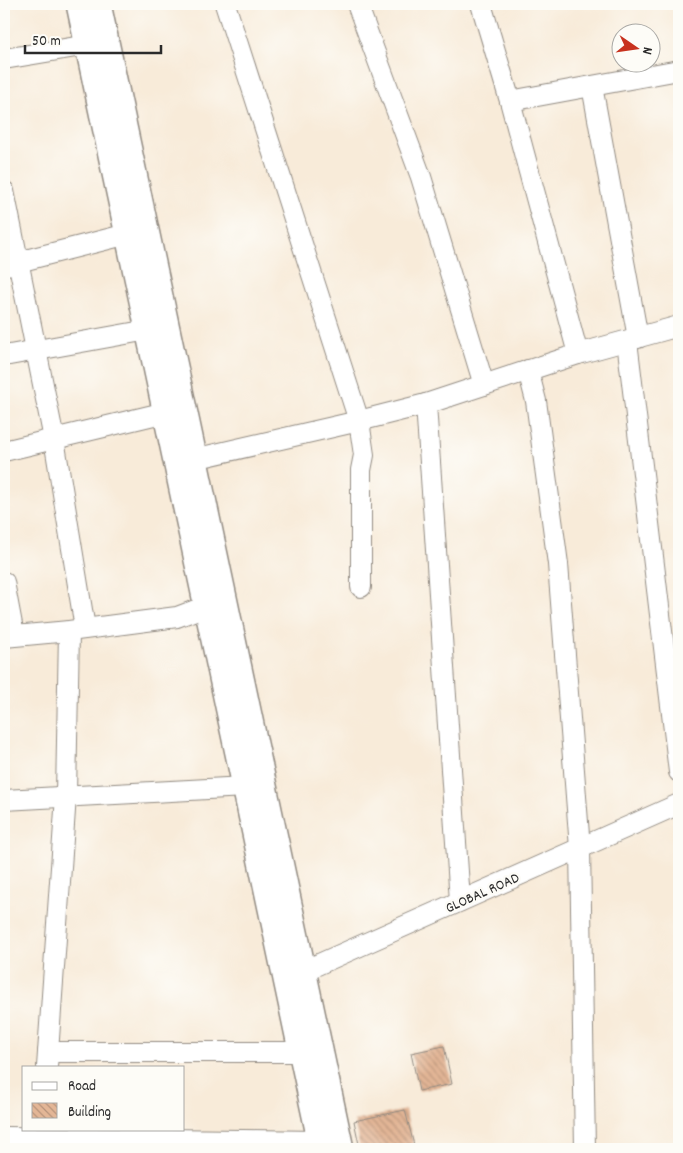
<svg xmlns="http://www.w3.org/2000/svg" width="683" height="1153" font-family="Dekko,sans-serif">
<defs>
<pattern id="building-back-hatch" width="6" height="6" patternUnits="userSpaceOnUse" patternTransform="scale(1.25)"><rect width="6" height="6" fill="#e3b696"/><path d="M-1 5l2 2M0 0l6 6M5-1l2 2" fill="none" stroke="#b8947b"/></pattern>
</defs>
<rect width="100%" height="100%" fill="#fdfcf7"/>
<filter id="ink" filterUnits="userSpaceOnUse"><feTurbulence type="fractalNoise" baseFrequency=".02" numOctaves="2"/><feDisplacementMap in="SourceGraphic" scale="10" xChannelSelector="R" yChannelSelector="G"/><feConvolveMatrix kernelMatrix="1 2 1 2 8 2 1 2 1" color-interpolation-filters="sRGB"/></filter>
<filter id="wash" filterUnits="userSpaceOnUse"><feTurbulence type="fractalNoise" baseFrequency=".0096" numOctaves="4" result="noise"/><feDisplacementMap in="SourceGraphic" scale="20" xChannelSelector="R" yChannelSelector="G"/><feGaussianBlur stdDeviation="1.12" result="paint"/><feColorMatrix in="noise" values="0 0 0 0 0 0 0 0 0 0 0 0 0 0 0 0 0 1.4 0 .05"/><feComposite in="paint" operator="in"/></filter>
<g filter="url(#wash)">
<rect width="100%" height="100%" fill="#f8ebd9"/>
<g id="blocks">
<!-- building -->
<g fill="url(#building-back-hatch)">
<polygon points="444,1046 452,1084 419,1091 411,1053"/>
<polygon points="405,1110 415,1149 360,1149 354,1121"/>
</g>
</g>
</g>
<g filter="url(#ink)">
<use href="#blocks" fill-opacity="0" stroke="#928b82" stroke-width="1"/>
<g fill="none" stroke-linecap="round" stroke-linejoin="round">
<!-- minor casing -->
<g stroke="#928b82" stroke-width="22">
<g id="minor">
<polyline points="225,4 359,421 364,455 361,470 361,587"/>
<polyline points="357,4 421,177 484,385"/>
<polyline points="481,4 510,101 578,354"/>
<polyline points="4,59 88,45 103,44"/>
<polyline points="592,86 638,338"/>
<polyline points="510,101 679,70"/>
<polyline points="4,191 54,439 85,628"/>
<polyline points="6,265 128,234"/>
<polyline points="627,341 679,772"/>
<polyline points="4,356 148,330"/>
<polyline points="528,370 536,401 558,564 580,848 585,1149"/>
<polyline points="426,404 460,901"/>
<polyline points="4,451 166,412"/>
<polyline points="181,462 359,421 426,404 578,354 679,326"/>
<polyline points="4,582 14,635"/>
<polyline points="4,637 69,631 177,617 206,606 219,599"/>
<polyline points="4,800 245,787"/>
<polyline points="290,977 679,804"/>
<polyline points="48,1052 301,1052"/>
<polyline points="47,1067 66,796 69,631"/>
<polyline points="4,1137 320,1141"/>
</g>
</g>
<!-- tertiary casing -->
<g stroke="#928b82" stroke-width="28">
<g id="tertiary">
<polyline points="79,4 322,1149"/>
<polyline points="98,4 341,1149"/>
</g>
</g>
<!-- minor -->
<use href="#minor" stroke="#fff" stroke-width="20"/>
<!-- tertiary -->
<use href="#tertiary" stroke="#fff" stroke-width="25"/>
</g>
</g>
<g text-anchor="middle" stroke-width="5" stroke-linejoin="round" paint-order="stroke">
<!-- street labels -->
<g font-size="15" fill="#2b2b2b" stroke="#fdfcf7">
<text transform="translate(482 892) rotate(-24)" y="5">GLOBAL ROAD</text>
</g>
</g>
<!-- margin -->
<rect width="683" height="1153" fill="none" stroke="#fdfcf7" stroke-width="20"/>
<!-- legend -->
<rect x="22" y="1066" width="162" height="65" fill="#fdfcf7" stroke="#a9a8a5"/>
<rect x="32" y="1082" width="25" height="8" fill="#ffffff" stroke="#a9a8a5"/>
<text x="68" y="1090" font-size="15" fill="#2b2b2b">Road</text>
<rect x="32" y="1103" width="25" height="15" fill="url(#building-back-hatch)" stroke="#a9a8a5"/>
<text x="68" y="1116" font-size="15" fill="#2b2b2b">Building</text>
<!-- north arrow -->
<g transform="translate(636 48) rotate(103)"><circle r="24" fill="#fdfcf7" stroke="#a9a8a5"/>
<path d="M0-4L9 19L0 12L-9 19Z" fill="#c8321e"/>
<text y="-8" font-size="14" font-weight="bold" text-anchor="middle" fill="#2b2b2b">N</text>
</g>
<!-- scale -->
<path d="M25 45v8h136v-8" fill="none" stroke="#2b2b2b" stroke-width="2.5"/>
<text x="32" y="45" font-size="15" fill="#2b2b2b" stroke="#fdfcf7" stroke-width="4" paint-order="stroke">50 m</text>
</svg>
